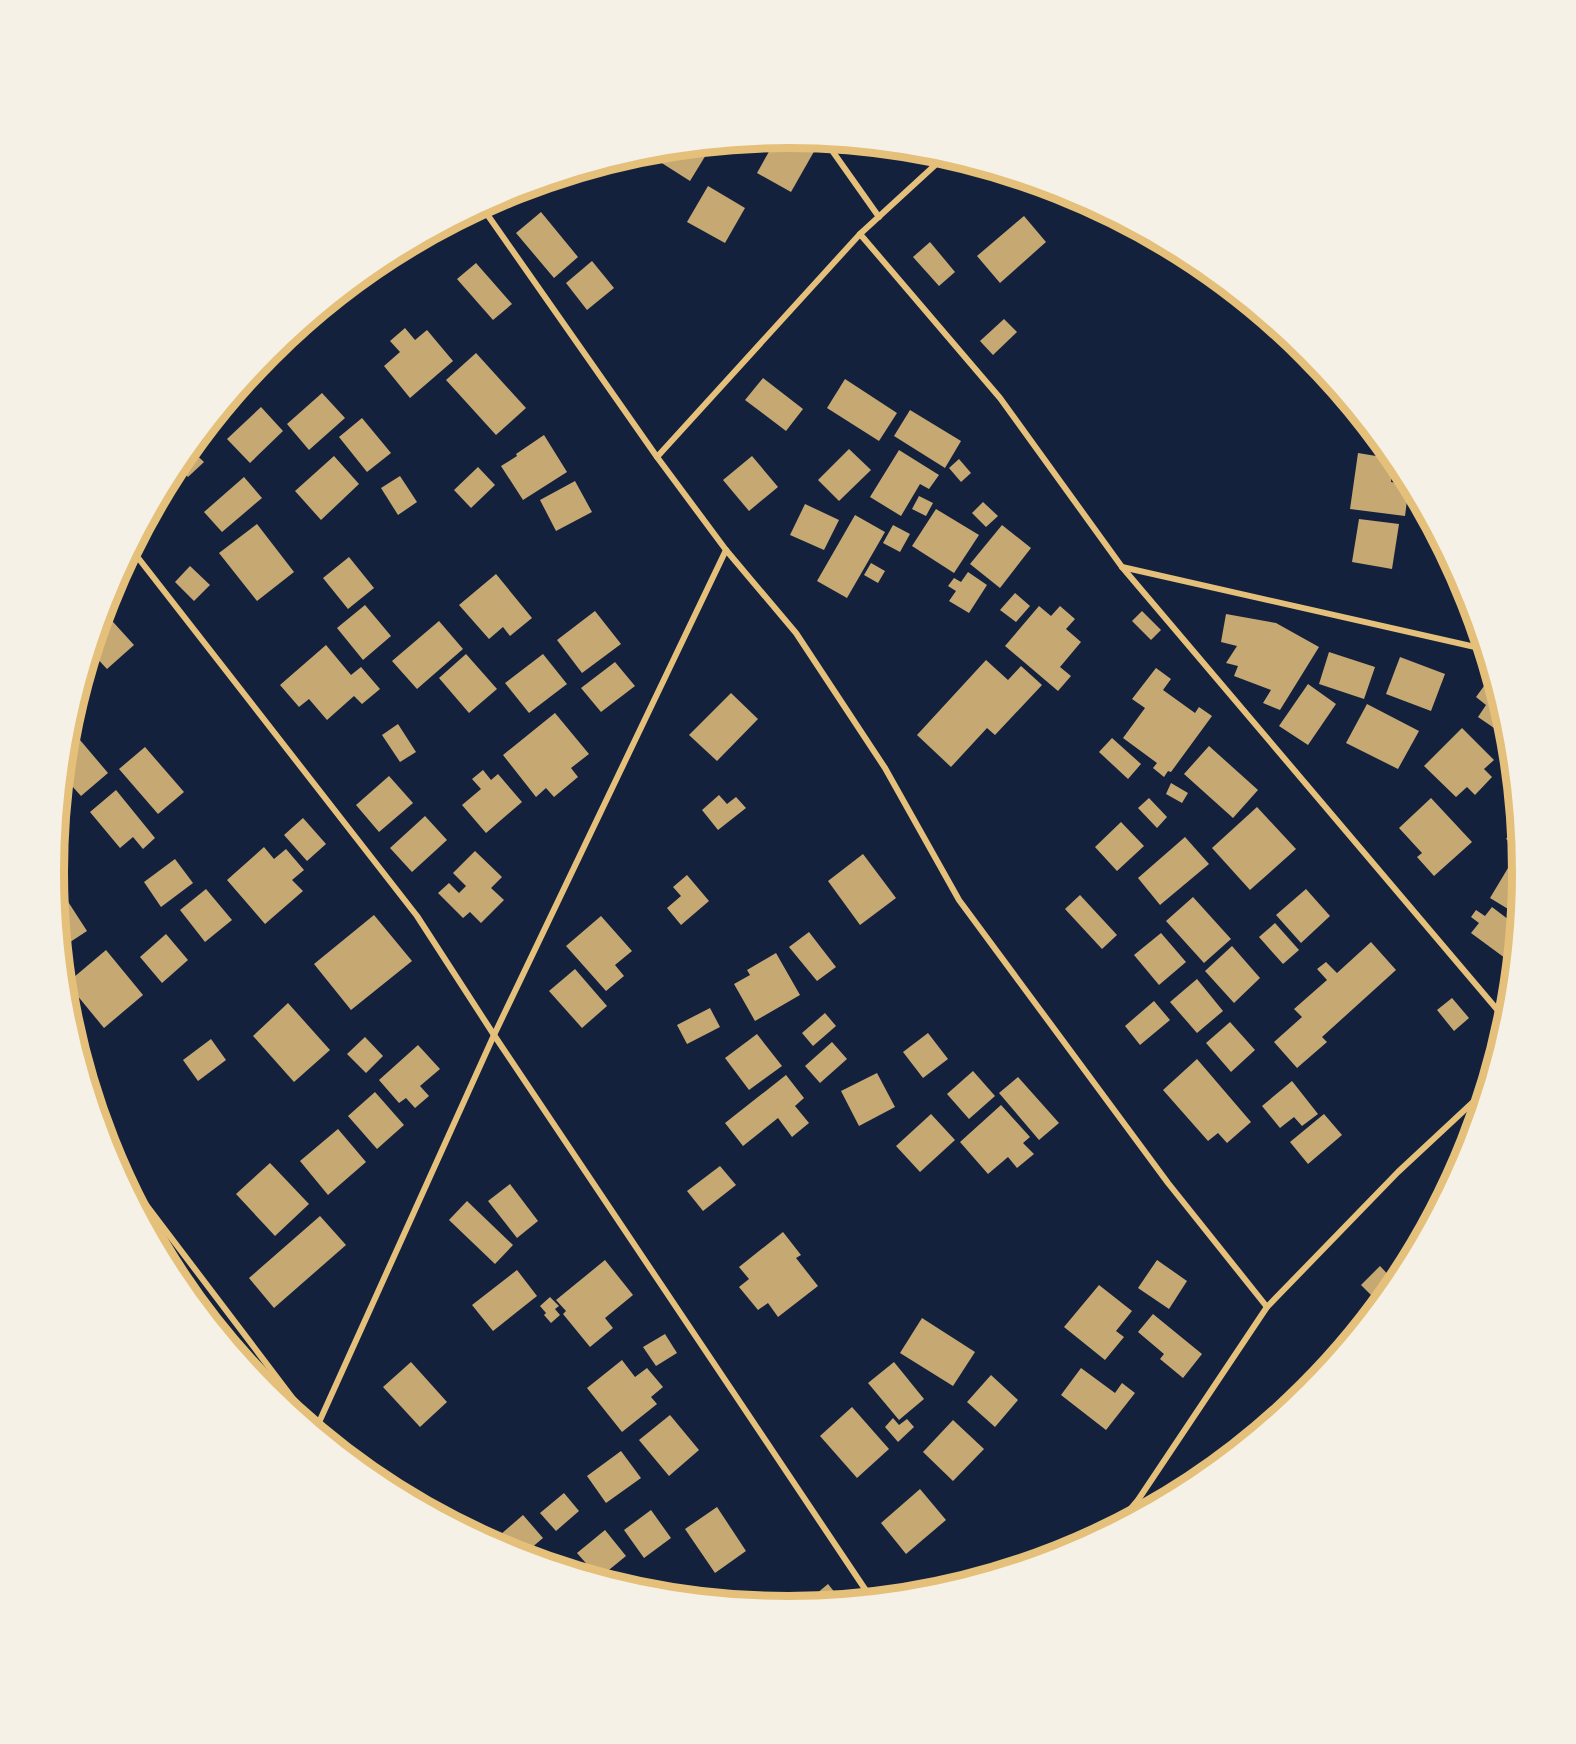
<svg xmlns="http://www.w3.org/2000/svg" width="1576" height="1744" font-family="'Sofia Sans Condensed',sans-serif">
<rect width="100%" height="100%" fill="#14213d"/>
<!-- building -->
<g fill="#c6a872">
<polygon points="788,138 820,141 791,192 757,173 776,139"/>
<polygon points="712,145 690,181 657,160 664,150"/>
<polygon points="708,186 745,208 725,243 687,222"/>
<polygon points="541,212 578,257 554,278 516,233"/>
<polygon points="1024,216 1046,242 1000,283 977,256"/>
<polygon points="930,242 955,272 939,286 913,257"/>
<polygon points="592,261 614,288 587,310 566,283"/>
<polygon points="476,263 512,304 493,320 457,279"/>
<polygon points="316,315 320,319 296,340 291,335"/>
<polygon points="1004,319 1017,332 993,355 980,341"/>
<polygon points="405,328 415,340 427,330 453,361 410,398 384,366 400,352 390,341"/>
<polygon points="476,353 526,408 496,435 446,380"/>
<polygon points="763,378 803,409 786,431 745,400"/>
<polygon points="845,379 897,413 879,441 827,408"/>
<polygon points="322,393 345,418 309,450 287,424"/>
<polygon points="261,407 283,431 250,463 227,439"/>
<polygon points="910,410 961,441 945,468 894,436"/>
<polygon points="362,418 391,453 367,472 339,437"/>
<polygon points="544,435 567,472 523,500 501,466 517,456 516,454"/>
<polygon points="190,449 204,462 188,477 177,465"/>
<polygon points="849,449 871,470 839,501 818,480"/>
<polygon points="899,450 939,475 929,489 920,484 901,516 870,497"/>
<polygon points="1358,453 1394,459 1391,482 1409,485 1405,516 1350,509"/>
<polygon points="334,456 359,484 321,520 295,491"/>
<polygon points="752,456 778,487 749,511 723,480"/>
<polygon points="959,459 971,473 961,482 949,468"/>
<polygon points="478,467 495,485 471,508 454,490"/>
<polygon points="400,476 417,502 398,515 381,488"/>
<polygon points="244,477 262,498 222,532 204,512"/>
<polygon points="575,481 592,512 556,531 540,500"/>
<polygon points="919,496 933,503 926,516 912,509"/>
<polygon points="983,502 998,516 986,527 972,513"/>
<polygon points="805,504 839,520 824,550 790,535"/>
<polygon points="936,509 979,535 954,573 912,546"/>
<polygon points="855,515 885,532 847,598 817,581"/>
<polygon points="1359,519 1399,524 1392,569 1352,562"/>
<polygon points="257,524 294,572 257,601 219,553"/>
<polygon points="893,525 910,534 900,552 883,543"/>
<polygon points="1002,525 1031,548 1000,588 970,564"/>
<polygon points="349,557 374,588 348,609 323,578"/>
<polygon points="871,563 885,571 878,583 864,575"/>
<polygon points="190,566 210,585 194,601 175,582"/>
<polygon points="968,572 987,585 969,613 949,601 956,591 948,586 954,578 961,582"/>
<polygon points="496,574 532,618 510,636 503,627 489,639 459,605"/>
<polygon points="1015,593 1030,606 1016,622 1000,610"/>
<polygon points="365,605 391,636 363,660 337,628"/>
<polygon points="1039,606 1051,616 1060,606 1075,619 1066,629 1081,642 1060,667 1071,676 1058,691 1005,646"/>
<polygon points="595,611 621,644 582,673 557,640"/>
<polygon points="1142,611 1161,630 1151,640 1132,621"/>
<polygon points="104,612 134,645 107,669 91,652"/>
<polygon points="1226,614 1276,623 1319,647 1280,710 1263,703 1271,690 1234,676 1238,666 1226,663 1237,646 1221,642"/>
<polygon points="439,621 463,649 417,689 392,661"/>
<polygon points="326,645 351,675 361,667 380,689 362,704 354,696 327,720 309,699 299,707 280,685"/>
<polygon points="1329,652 1375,667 1364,699 1319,684"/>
<polygon points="466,654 497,689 469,713 439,678"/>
<polygon points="543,654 567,684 529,713 505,683"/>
<polygon points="1400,657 1445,674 1431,711 1386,694"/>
<polygon points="986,660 1008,680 1021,666 1042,685 995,735 987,728 951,767 917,735"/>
<polygon points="615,662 635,686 601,712 581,688"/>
<polygon points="1156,668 1171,679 1163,690 1195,713 1199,707 1212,716 1171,772 1168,771 1164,777 1153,768 1157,763 1123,738 1145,708 1132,699"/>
<polygon points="1492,675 1504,717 1502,716 1494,728 1478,717 1486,705 1476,697"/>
<polygon points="1308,684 1336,704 1308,745 1279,726"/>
<polygon points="731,693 758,719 717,761 689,735"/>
<polygon points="1367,704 1419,731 1398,769 1346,743"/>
<polygon points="555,713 589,754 571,768 578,777 554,797 546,788 536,797 503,755"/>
<polygon points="398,724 416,752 400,762 382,735"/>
<polygon points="69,727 108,773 81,796 63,776"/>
<polygon points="1462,728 1494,760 1484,769 1492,777 1475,795 1467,787 1456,797 1424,766"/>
<polygon points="1112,738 1141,764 1128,779 1099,752"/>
<polygon points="1209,746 1258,790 1233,818 1184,774"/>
<polygon points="145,747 184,792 158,814 119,769"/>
<polygon points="483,770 491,780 498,774 522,802 486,833 462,805 481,789 472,779"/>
<polygon points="389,776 413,803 379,832 356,805"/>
<polygon points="1171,783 1188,793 1182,803 1166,794"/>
<polygon points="116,790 155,838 143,849 133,837 120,848 90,812"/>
<polygon points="719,795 727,804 736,797 746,808 718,830 702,810"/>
<polygon points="1149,798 1167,817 1157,828 1138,808"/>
<polygon points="1431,798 1472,842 1434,876 1417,857 1422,853 1399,828"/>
<polygon points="1257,807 1296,849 1250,890 1212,848"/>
<polygon points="425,816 447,840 412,872 390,848"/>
<polygon points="303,818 326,844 307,861 284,835"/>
<polygon points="1121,822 1144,846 1117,871 1095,847"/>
<polygon points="1517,823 1518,832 1520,848 1506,839"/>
<polygon points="1185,837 1209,864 1160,905 1138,878"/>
<polygon points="264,847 274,859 286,849 304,870 292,880 303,891 265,924 227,880"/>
<polygon points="475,851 502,877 491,888 504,900 481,923 470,912 463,918 438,893 449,883 459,893 466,886 453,873"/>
<polygon points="863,854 896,898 860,925 828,881"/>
<polygon points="1514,858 1521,862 1522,872 1518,915 1490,898"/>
<polygon points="175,859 193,883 161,907 144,882"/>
<polygon points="687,875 709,901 681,925 667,908 681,896 673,887"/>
<polygon points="206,889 232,920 205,942 180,910"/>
<polygon points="1306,889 1330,916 1301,943 1276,915"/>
<polygon points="1080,895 1117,935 1102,949 1065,909"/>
<polygon points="65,897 87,931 61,948 57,902"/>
<polygon points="1193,897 1231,939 1204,963 1166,921"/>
<polygon points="1492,907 1517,926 1514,955 1509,961 1471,933 1479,923 1471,917 1476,910 1485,916"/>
<polygon points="374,915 412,961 351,1010 314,964"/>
<polygon points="601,916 632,951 615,965 624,976 606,991 566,946"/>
<polygon points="1275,923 1299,950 1283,964 1259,937"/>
<polygon points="809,932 836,967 817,981 789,947"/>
<polygon points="1161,933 1186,962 1159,985 1134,955"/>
<polygon points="166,934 188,960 162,983 140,957"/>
<polygon points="1371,942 1396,970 1322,1037 1327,1042 1297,1068 1274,1042 1302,1017 1294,1009 1327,980 1317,969 1326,962 1337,973"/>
<polygon points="1232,946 1260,978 1234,1003 1205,971"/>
<polygon points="106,950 143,995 104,1028 67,983"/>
<polygon points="776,953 800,995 755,1021 734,984 750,975 747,970"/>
<polygon points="575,969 607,1006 582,1028 549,991"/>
<polygon points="1197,979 1223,1011 1197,1033 1170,1002"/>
<polygon points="1452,998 1469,1018 1454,1031 1437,1010"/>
<polygon points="1154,1001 1170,1020 1140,1045 1125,1026"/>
<polygon points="288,1003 330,1050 294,1082 253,1036"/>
<polygon points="710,1008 720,1027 687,1044 677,1025"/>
<polygon points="825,1013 836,1026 813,1046 802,1033"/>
<polygon points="1230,1022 1255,1050 1231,1072 1206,1043"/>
<polygon points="928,1033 948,1059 923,1078 903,1052"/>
<polygon points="757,1034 782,1066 749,1090 725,1058"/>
<polygon points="365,1037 383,1056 366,1073 347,1054"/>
<polygon points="211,1039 226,1060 198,1081 183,1060"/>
<polygon points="832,1042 847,1059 820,1083 805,1066"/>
<polygon points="418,1045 440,1069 420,1086 429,1096 415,1108 406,1098 399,1103 379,1080"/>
<polygon points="1197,1059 1251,1122 1227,1143 1218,1133 1208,1141 1163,1090"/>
<polygon points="973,1071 995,1096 969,1119 947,1094"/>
<polygon points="877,1073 895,1107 859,1126 841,1091"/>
<polygon points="786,1075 804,1098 795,1106 809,1123 792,1137 778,1118 743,1146 725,1123"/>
<polygon points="1018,1077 1059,1123 1039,1140 999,1093"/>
<polygon points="1292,1081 1318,1114 1302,1126 1294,1117 1280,1128 1262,1106"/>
<polygon points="375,1092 404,1125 377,1149 348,1116"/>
<polygon points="1001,1105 1030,1137 1023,1143 1034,1154 1017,1168 1008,1157 988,1174 960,1142"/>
<polygon points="931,1114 955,1140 920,1172 896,1146"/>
<polygon points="1324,1114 1342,1135 1308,1164 1290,1142"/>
<polygon points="338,1129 366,1162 328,1195 300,1161"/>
<polygon points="270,1163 309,1204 275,1236 236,1194"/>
<polygon points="720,1166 736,1185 703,1211 687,1191"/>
<polygon points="510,1184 538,1221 517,1238 488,1201"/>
<polygon points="467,1201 513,1245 495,1264 449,1220"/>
<polygon points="320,1216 346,1245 274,1308 249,1278"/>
<polygon points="783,1232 801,1255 796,1258 818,1286 778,1317 768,1303 758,1310 739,1287 749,1279 739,1267"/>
<polygon points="605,1260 633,1295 605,1318 613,1328 590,1347 563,1314 566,1311 556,1300"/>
<polygon points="1157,1260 1187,1281 1169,1309 1138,1288"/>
<polygon points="1380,1266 1396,1283 1377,1301 1361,1285"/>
<polygon points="517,1270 537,1296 493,1331 472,1305"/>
<polygon points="1099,1285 1132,1311 1116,1331 1124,1337 1105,1360 1064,1327"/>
<polygon points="550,1297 559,1306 555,1309 560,1315 551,1323 544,1315 546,1313 540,1306"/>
<polygon points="1153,1314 1202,1354 1183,1378 1160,1359 1164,1354 1138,1332"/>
<polygon points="922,1318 975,1352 953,1386 900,1353"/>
<polygon points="665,1334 677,1353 656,1366 643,1347"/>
<polygon points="622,1360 635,1377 647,1368 663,1387 651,1397 657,1404 622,1432 587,1388"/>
<polygon points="411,1362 447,1402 420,1427 383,1387"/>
<polygon points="894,1362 924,1399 899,1420 868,1383"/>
<polygon points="1081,1368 1115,1393 1122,1383 1135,1393 1106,1430 1061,1395"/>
<polygon points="991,1375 1018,1400 995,1427 967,1402"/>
<polygon points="852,1407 889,1449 857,1478 820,1436"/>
<polygon points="670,1415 699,1450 669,1476 639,1440"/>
<polygon points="893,1418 899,1425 907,1419 914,1427 898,1442 885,1427"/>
<polygon points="953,1420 984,1449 953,1481 923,1452"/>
<polygon points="621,1451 641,1478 606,1503 587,1476"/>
<polygon points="920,1489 946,1520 906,1554 881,1523"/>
<polygon points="564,1493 579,1511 556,1531 540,1513"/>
<polygon points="717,1507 746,1551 715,1573 685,1529"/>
<polygon points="651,1510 671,1538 644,1558 624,1530"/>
<polygon points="523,1515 543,1538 523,1555 507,1550 492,1542"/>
<polygon points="605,1530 626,1556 599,1578 577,1553"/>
<polygon points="828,1584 840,1599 838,1601 804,1604"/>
</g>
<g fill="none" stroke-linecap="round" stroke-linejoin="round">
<!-- minor -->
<g stroke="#e5c07b" stroke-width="6">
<polyline points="826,142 879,217"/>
<polyline points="482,207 657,457 726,550 796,633 885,768 959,900 1168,1183 1267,1307"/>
<polyline points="860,234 1000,398 1122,567 1506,1020"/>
<polyline points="657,457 860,234 945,156"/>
<polyline points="132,550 417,916 494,1035 871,1598"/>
<polyline points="1122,567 1484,649"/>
<polyline points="116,1165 316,1429"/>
<polyline points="316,1429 494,1035 726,550"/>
<polyline points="1118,1524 1138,1500 1267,1307 1398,1172 1485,1091"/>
</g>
</g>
<!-- crop -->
<path d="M0 0H1576V1744H0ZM64 872a724 724 0 1 1 1448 0a724 724 0 1 1-1448 0Z" fill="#f6f1e7" fill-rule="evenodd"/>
<path fill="none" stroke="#e5c07b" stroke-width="8" d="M64 872a724 724 0 1 1 1448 0a724 724 0 1 1-1448 0Z"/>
</svg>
